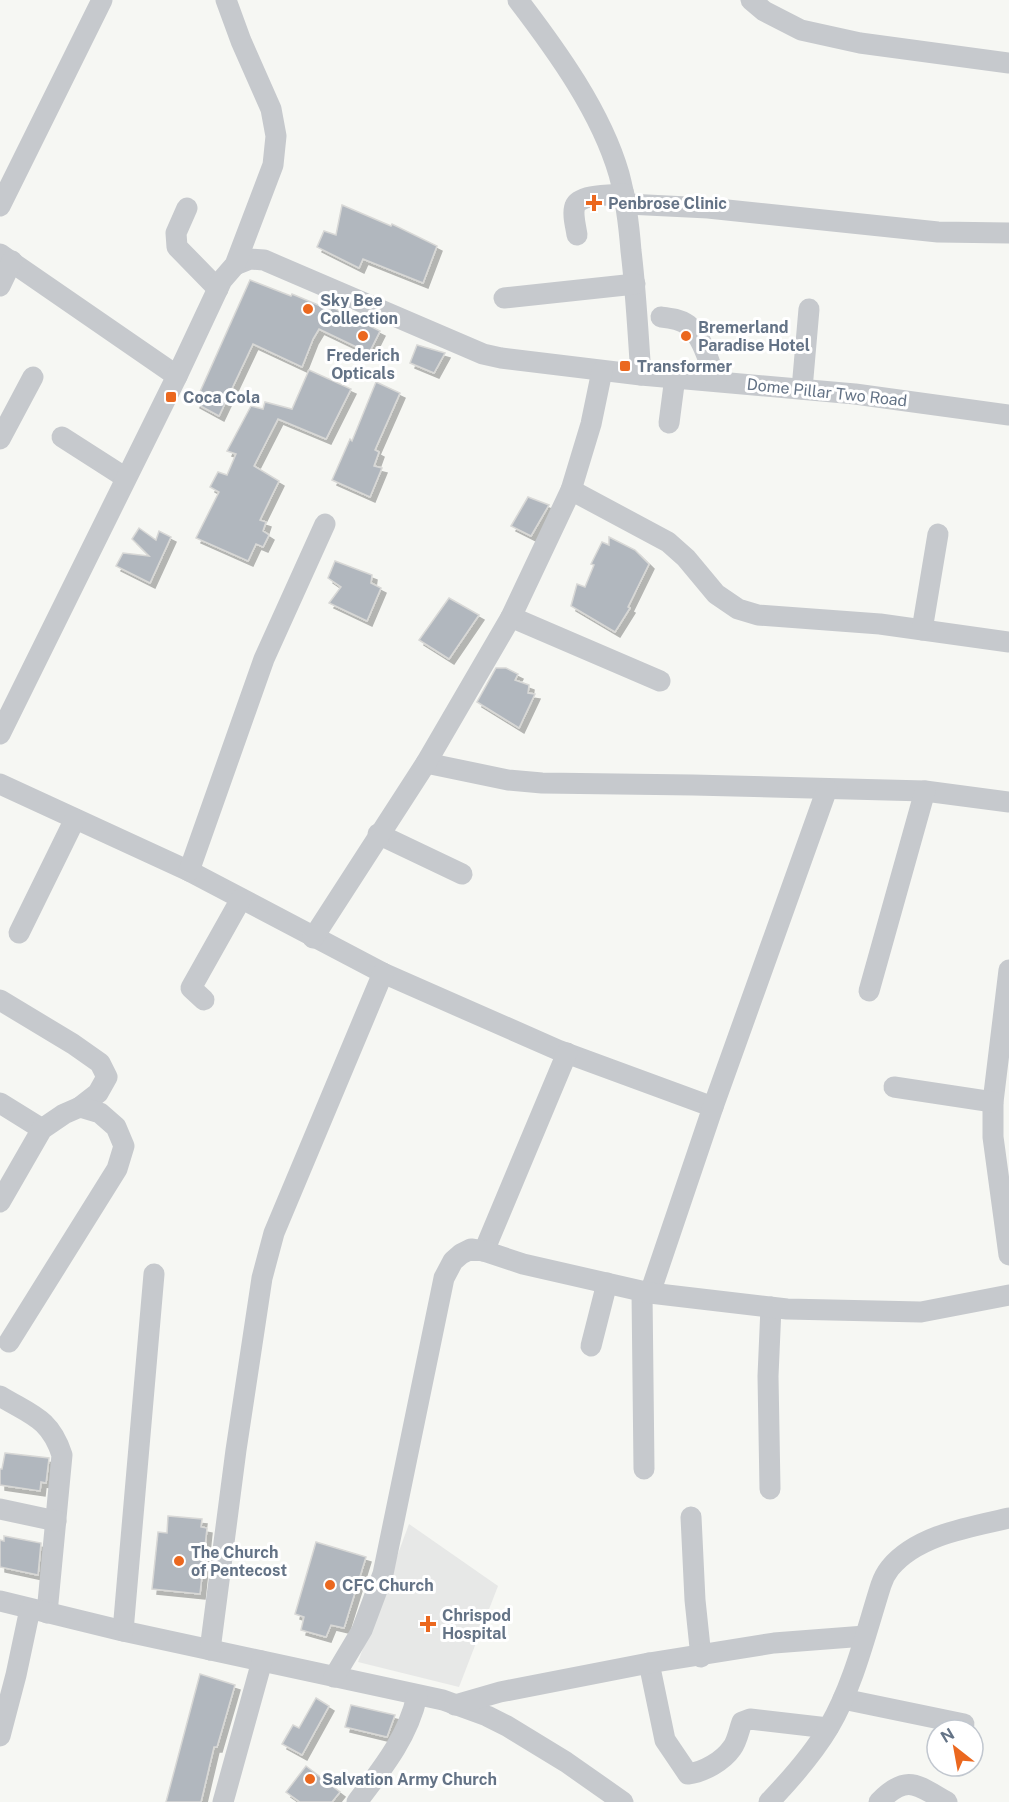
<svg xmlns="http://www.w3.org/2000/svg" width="1009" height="1802" font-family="'Public Sans',sans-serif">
<defs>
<filter id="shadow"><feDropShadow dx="5" dy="5" stdDeviation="0" flood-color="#0004"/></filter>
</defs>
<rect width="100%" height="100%" fill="#f6f7f3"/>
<!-- built -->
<polygon fill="#e7e8e7" points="409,1524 498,1586 459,1687 358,1662"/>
<!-- building -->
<g fill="#b1b7be" stroke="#d8d8d6" stroke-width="1.5" filter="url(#shadow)">
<polygon points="342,205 391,226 392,224 437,246 423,283 363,259 359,268 317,247 324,231 336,235"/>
<polygon points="250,280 291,296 292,294 330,310 332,307 380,331 369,353 319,329 313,339 302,367 253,344 219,416 195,403"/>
<polygon points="417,345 445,353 434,373 410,363"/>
<polygon points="309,370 351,389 326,439 278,419 254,466 279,481 260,520 266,522 263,531 269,535 263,547 256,544 248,561 196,538 219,492 210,487 218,472 227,475 236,454 227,451 251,406 263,409 265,402 292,409"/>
<polygon points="376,382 400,393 375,450 379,452 374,466 382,468 370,497 332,480 350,439 352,441"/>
<polygon points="528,497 549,505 531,536 511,526"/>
<polygon points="139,528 156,540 159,531 171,537 150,583 116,566 123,553 149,556 132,539"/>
<polygon points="609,537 635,550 649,564 628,607 630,608 615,632 571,606 577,584 585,587 594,565 591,564 602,542 609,545"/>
<polygon points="335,561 372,575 371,583 381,588 367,621 329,603 341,587 328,578"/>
<polygon points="449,598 479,615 449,659 419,640"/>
<polygon points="496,668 506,668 518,674 515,680 529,685 528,693 535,694 519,728 477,702"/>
<polygon points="5,1453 49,1458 46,1483 41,1482 40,1491 0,1485 0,1469 2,1469"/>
<polygon points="168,1516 202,1519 201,1527 207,1528 200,1594 152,1589 158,1532 167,1533"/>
<polygon points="4,1536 41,1543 38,1575 0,1567 0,1540 4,1541"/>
<polygon points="316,1542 366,1557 344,1628 331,1625 326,1637 301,1630 304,1617 295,1614"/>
<polygon points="200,1674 235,1685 217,1747 214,1747 201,1802 166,1802"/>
<polygon points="316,1698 329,1706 302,1755 282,1744 293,1725 299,1728"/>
<polygon points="351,1705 395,1715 387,1737 345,1727"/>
<polygon points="306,1766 340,1792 332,1802 300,1802 286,1792"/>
</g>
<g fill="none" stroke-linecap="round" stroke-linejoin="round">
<!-- minor -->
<g stroke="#c6c9cd" stroke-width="21">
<path d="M518 0C557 51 601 112 619 174 626 200 629 225 631 251 636 292 638 334 641 375"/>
<polyline points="751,0 764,11 801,30 860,43 1009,63"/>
<polyline points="627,204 708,208 938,232 1009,233"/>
<polyline points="0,206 102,0"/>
<polyline points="187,208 176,233 177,247 218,289"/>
<path d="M577 235C576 227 572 214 575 206 579 194 612 195 624 194"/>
<polyline points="0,254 177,376"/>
<polyline points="235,265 250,259 264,260 483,354 501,358 641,375 855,394 1009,415"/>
<polyline points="0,286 12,261"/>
<polyline points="504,298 635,284"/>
<path d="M661 317C670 318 680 319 688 325 703 337 709 363 716 380"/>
<polyline points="802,389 809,309"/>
<polyline points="669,423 675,377"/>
<polyline points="62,437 126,478"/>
<polyline points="0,439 33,377"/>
<polyline points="571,490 668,542 686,558 716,594 738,609 758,615 880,624 1009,642"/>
<polyline points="511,617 660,681"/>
<polyline points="922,630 938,534"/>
<polyline points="0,734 177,376 222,280 235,265 273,165 276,136 271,109 241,41 226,0"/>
<polyline points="426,763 508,780 542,783 693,785 925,791 1009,802"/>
<polyline points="0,784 189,871 383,973 558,1050 713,1107"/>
<polyline points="378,834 462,874"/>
<polyline points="189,871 264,659 325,524"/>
<polyline points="19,933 75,819"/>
<polyline points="313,938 426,763 511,617 571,490 591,424 602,371"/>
<polyline points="1009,970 993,1102 993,1137 1009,1255"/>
<polyline points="869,991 925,791"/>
<polyline points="0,1000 73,1044 100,1063 107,1077 98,1093 80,1107"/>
<polyline points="204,1000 191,988 241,899"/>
<polyline points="894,1087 993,1102"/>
<polyline points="0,1103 42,1129"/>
<polyline points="0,1202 42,1129 64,1114 80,1107 100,1113 116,1127 124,1146 117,1169 9,1342"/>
<polyline points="484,1251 567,1053"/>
<polyline points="642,1292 644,1469"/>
<polyline points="650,1293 713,1107 827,789"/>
<polyline points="591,1346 607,1283"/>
<path d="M0 1396C31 1415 50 1418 62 1455L47 1613"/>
<polyline points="770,1489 768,1376 771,1307"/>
<polyline points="0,1509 56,1521"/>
<polyline points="691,1517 695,1600 701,1657"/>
<polyline points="0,1601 123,1631 443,1700 487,1716 507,1726 566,1762 623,1802"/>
<polyline points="123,1631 154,1274"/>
<polyline points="210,1650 236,1450 262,1278 274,1233 383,973"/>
<path d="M649 1663 665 1740 688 1774C704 1772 723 1761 732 1748 737 1742 739 1730 742 1722L750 1719 828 1728"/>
<polyline points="334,1677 362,1630 383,1574 444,1278 453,1261 461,1254 471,1249 484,1251 523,1264 650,1293 787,1309 921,1312 1009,1295"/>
<polyline points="843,1699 964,1724"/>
<polyline points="455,1705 500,1692 649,1663 774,1643 865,1636"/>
<polyline points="0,1736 16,1675 30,1609"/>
<polyline points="223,1802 262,1661"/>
<path d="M357 1802C382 1769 408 1737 417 1696"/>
<path d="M769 1802C791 1779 813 1754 829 1727 854 1684 866 1632 881 1585 883 1579 886 1573 890 1568 917 1535 970 1527 1009 1518"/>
<path d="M879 1802C907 1773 917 1785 947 1802"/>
</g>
</g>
<!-- markers -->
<g fill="#eb681f" stroke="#fff" stroke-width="2">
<path d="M591 194h6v6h6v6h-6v6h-6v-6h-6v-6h6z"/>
<circle cx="308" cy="309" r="6"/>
<circle cx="363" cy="336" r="6"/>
<circle cx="686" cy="336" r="6"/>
<rect x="619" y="360" width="12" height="12" rx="3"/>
<rect x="165" y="391" width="12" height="12" rx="3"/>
<circle cx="179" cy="1561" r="6"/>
<circle cx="330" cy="1585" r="6"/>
<path d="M425 1615h6v6h6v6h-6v6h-6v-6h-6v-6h6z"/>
<circle cx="310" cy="1779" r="6"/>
</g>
<g text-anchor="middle" stroke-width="6" stroke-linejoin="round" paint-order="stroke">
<!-- poi labels -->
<g font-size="16" font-weight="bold" fill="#647386" stroke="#fff" text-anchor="start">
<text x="608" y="209">Penbrose Clinic</text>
<text x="320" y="306">Sky Bee<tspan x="320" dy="18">Collection</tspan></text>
<text x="698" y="333">Bremerland<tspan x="698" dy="18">Paradise Hotel</tspan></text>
<text x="363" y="361" text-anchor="middle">Frederich<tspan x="363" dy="18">Opticals</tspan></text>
<text x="637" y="372">Transformer</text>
<text x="183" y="403">Coca Cola</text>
<text x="191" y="1558">The Church<tspan x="191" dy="18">of Pentecost</tspan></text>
<text x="342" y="1591">CFC Church</text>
<text x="442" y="1621">Chrispod<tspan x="442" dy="18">Hospital</tspan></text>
<text x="322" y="1785">Salvation Army Church</text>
</g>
<!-- street labels -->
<g font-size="16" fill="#647386" stroke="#fff">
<text transform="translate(827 392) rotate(6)" y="6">Dome Pillar Two Road</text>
</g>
</g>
<!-- north arrow -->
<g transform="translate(955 1748) rotate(329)"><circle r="28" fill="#ffffff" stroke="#c1c7cf" stroke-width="1.5"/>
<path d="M0-4.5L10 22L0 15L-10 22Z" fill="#eb681f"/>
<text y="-9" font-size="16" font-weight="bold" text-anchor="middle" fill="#647386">N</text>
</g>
</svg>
